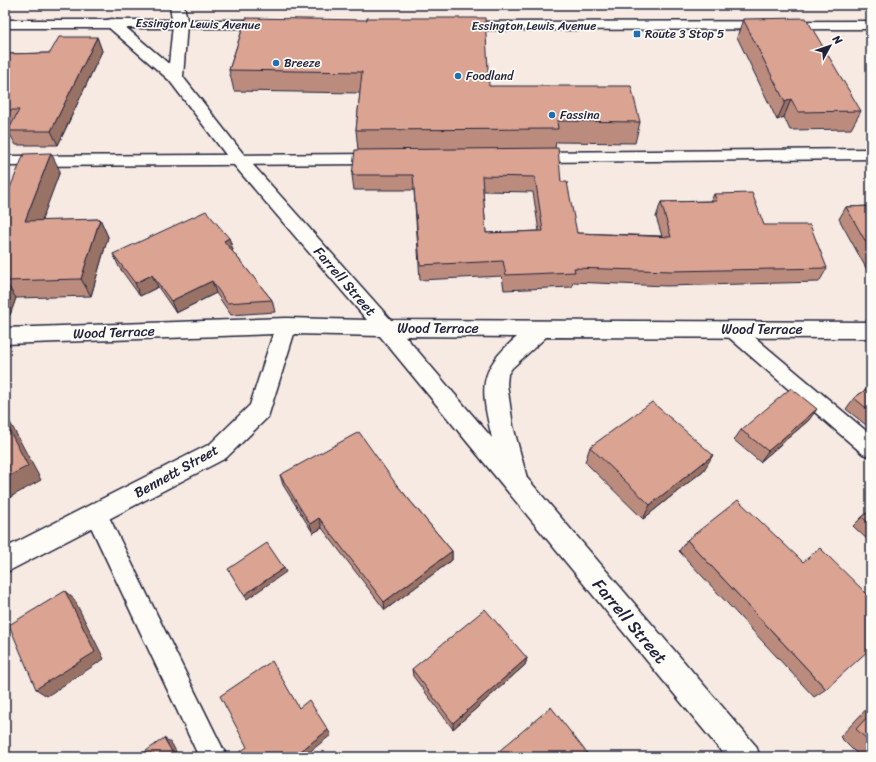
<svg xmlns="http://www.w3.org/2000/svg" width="876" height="762" font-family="Sriracha,sans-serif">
<rect width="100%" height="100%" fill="#f6eae3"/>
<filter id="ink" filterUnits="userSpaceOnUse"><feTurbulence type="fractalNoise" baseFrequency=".025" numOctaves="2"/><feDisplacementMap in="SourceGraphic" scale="8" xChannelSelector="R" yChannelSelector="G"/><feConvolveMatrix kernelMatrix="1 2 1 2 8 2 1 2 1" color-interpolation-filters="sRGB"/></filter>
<g filter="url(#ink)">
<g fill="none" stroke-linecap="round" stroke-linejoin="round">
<!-- lane casing -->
<g stroke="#22223b" stroke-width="3">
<g id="lane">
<polygon points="871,149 871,159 533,162 527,161 525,157 527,153 533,152"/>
<polygon points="381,154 387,155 389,159 387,163 381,164 5,166 5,156"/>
<polygon points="732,322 739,324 871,435 871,457 863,454 725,334 722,329 725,324"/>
<polygon points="96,504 104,507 227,757 199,757 85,514 88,507"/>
</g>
</g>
<!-- street casing -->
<g stroke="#22223b" stroke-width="3">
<path id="street" d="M112 19 117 20 169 64 173 24 175 21 180 20 185 21 187 24 183 77 245 156 391 320 871 322V338L546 337 512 368 508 374 507 384 513 426 527 478 756 746 760 757H726L380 336 294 334 268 417 226 458 5 573V548L210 444 250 405 273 334 5 344V328L286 318 367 320 233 164 169 80 107 26 105 23 107 20ZM405 336 517 337C476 371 481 390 492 438Z"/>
</g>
<!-- secondary casing -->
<g stroke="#22223b" stroke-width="3">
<g id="secondary">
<polygon points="170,5 184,5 187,20 274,20 279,21 281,24 279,27 274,28 5,28 5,20 172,20"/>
<polygon points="871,21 871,29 456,30 451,29 449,26 451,23 456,22"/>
</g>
</g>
<!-- lane -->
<use href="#lane" fill="#fdfcf7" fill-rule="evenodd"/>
<!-- street -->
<use href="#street" fill="#fdfcf7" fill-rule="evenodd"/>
<!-- secondary -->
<use href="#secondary" fill="#fdfcf7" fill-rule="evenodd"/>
</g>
<!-- wall -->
<g fill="#bb8c7e" stroke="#22223b" fill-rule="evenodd">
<path d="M246 18 489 86 640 122 635 143 556 142 555 148 561 182 577 233 662 236 656 217 661 202 711 201 714 194 764 225 827 268 819 282 666 286 573 282 572 287 504 290 502 276 420 280 414 190H354L352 175 358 150 356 130 360 93 234 91 229 70ZM483 191 533 192 539 231 486 233Z"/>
<polygon points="743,19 861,111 851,129 790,130 784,117 777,120 737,37"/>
<polygon points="97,37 102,51 58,145 16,145 8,131 11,125 5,125 5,54 50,53"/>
<polygon points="60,171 41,221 100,219 108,237 91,296 16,298 10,315 5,315 5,200"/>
<polygon points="871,206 871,277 839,219 846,207"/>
<polygon points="229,238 233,250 232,251 272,300 275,312 231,315 216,293 176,313 158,287 140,296 119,267 113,254"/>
<polygon points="871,386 871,429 846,409 854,398"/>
<polygon points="809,420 760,462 734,440 741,430"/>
<polygon points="590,447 704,470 643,519 585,462"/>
<polygon points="280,475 396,484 452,551 452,560 385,610 322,528 313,533 283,485"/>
<polygon points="871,510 871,543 853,526 862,517"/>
<polygon points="687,540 826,689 814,697 679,551"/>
<polygon points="527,658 525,665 453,729 413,676 412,669"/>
<polygon points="871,704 871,757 860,757 840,737"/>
</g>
<!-- shaded-wall -->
<g fill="#997266" stroke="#22223b">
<polygon points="97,37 102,51 58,145 51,131"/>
<polygon points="791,99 784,117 777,120 785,102"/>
<polygon points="51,153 60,171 35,239 25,221"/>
<polygon points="100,219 108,237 91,296 81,279"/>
<polygon points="229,238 233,250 227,253 224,241"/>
<polygon points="152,275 158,287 140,296 135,283"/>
<polygon points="5,281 16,298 10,315 5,308"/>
<polygon points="212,281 216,293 176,313 171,301"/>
<polygon points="817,409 809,420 760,462 768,451"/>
<polygon points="5,413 41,480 5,500"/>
<polygon points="713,455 704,470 643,519 650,505"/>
<polygon points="319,518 322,528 313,533 310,524"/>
<polygon points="452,551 452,560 385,610 384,602"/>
<polygon points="284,568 286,572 247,599 244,595"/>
<polygon points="65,591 74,599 104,659 47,696 36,689"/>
<polygon points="527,658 525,665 453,729 453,723"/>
<polygon points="328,730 331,735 303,757 293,757"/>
<polygon points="164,738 172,744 179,757 175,757"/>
</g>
<!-- building -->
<g fill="#daa392" stroke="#22223b" fill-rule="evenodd">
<polygon points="246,18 367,20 367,18 485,18 489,86 631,86 640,122 557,121 558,129 356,130 362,72 229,70"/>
<polygon points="806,18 861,111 798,112 791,99 785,102 743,19"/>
<polygon points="59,37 97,37 51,131 8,131 19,110 5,110 5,54 50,53"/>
<path d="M558 148 561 182H567L577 233 671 237 661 202 717 201 714 194 752 193 764 225H810L827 268 671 271 574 268 575 272 506 275 503 261 420 265 413 175H352L355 150ZM482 176 535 177 543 231 486 233Z"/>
<polygon points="51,153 25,221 100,219 81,279 5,281 5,200 24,154"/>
<polygon points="871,206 871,251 846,207"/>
<polygon points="206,211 229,238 224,241 272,300 227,303 212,281 171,301 152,275 135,283 113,254"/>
<polygon points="871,386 871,412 854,398"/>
<polygon points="791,388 817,409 768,451 741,430"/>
<polygon points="652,402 713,455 650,505 590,447"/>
<polygon points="5,422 28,466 5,478"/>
<polygon points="359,432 396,484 452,551 384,602 319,518 310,524 280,475"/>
<polygon points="738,500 803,562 820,548 871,598 871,648 826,689 687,540"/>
<polygon points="871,510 871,525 862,517"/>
<polygon points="267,543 284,568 244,595 228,569"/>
<polygon points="65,591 95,652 36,689 9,625"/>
<polygon points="485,609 527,658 453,723 412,669"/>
<polygon points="272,661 299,708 309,700 328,730 293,757 239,757 237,754 247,747 220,696"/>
<polygon points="551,707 590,757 492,757"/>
<polygon points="871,713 871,743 856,729"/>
<polygon points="164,738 175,757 138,757"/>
</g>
</g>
<!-- markers -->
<g fill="#1f6fb2" stroke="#fdfcf7" stroke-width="1.5">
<rect x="633" y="30" width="8" height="8" rx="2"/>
<circle cx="276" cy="63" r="4"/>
<circle cx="458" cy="76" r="4"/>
<circle cx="552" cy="115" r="4"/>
</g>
<g text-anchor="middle" stroke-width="3.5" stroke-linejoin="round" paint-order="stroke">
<!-- far-street labels -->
<g font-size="12" fill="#22223b" stroke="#fdfcf7">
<text transform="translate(198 24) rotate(1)" y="4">Essington Lewis Avenue</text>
<text x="534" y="30">Essington Lewis Avenue</text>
</g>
<!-- far-poi labels -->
<g font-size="12" fill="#22223b" stroke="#fdfcf7" text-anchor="start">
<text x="645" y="38">Route 3 Stop 5</text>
<text x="284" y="67">Breeze</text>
<text x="466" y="80">Foodland</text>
<text x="560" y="119">Fassina</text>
</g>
<!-- street labels -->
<g font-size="14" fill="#22223b" stroke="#fdfcf7">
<text transform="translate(345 281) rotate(49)" y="5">Farrell Street</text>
<text x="438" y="333">Wood Terrace</text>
<text x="762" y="334">Wood Terrace</text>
<text transform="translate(114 332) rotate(-2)" y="5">Wood Terrace</text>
<text transform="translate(176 471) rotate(-29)" y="5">Bennett Street</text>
</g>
<!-- near-street labels -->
<g font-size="17" fill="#22223b" stroke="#fdfcf7">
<text transform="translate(630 621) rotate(50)" y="6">Farrell Street</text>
</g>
</g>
<!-- margin -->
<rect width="876" height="762" fill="none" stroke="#fdfcf7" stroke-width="20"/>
<rect x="10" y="10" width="856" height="742" fill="none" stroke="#22223b" stroke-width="1.5" filter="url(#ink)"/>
<!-- north arrow -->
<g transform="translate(830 46) rotate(50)" stroke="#fdfcf7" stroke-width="3" paint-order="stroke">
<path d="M0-3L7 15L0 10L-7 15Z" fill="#22223b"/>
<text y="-6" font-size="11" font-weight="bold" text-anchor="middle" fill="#22223b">N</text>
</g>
</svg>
